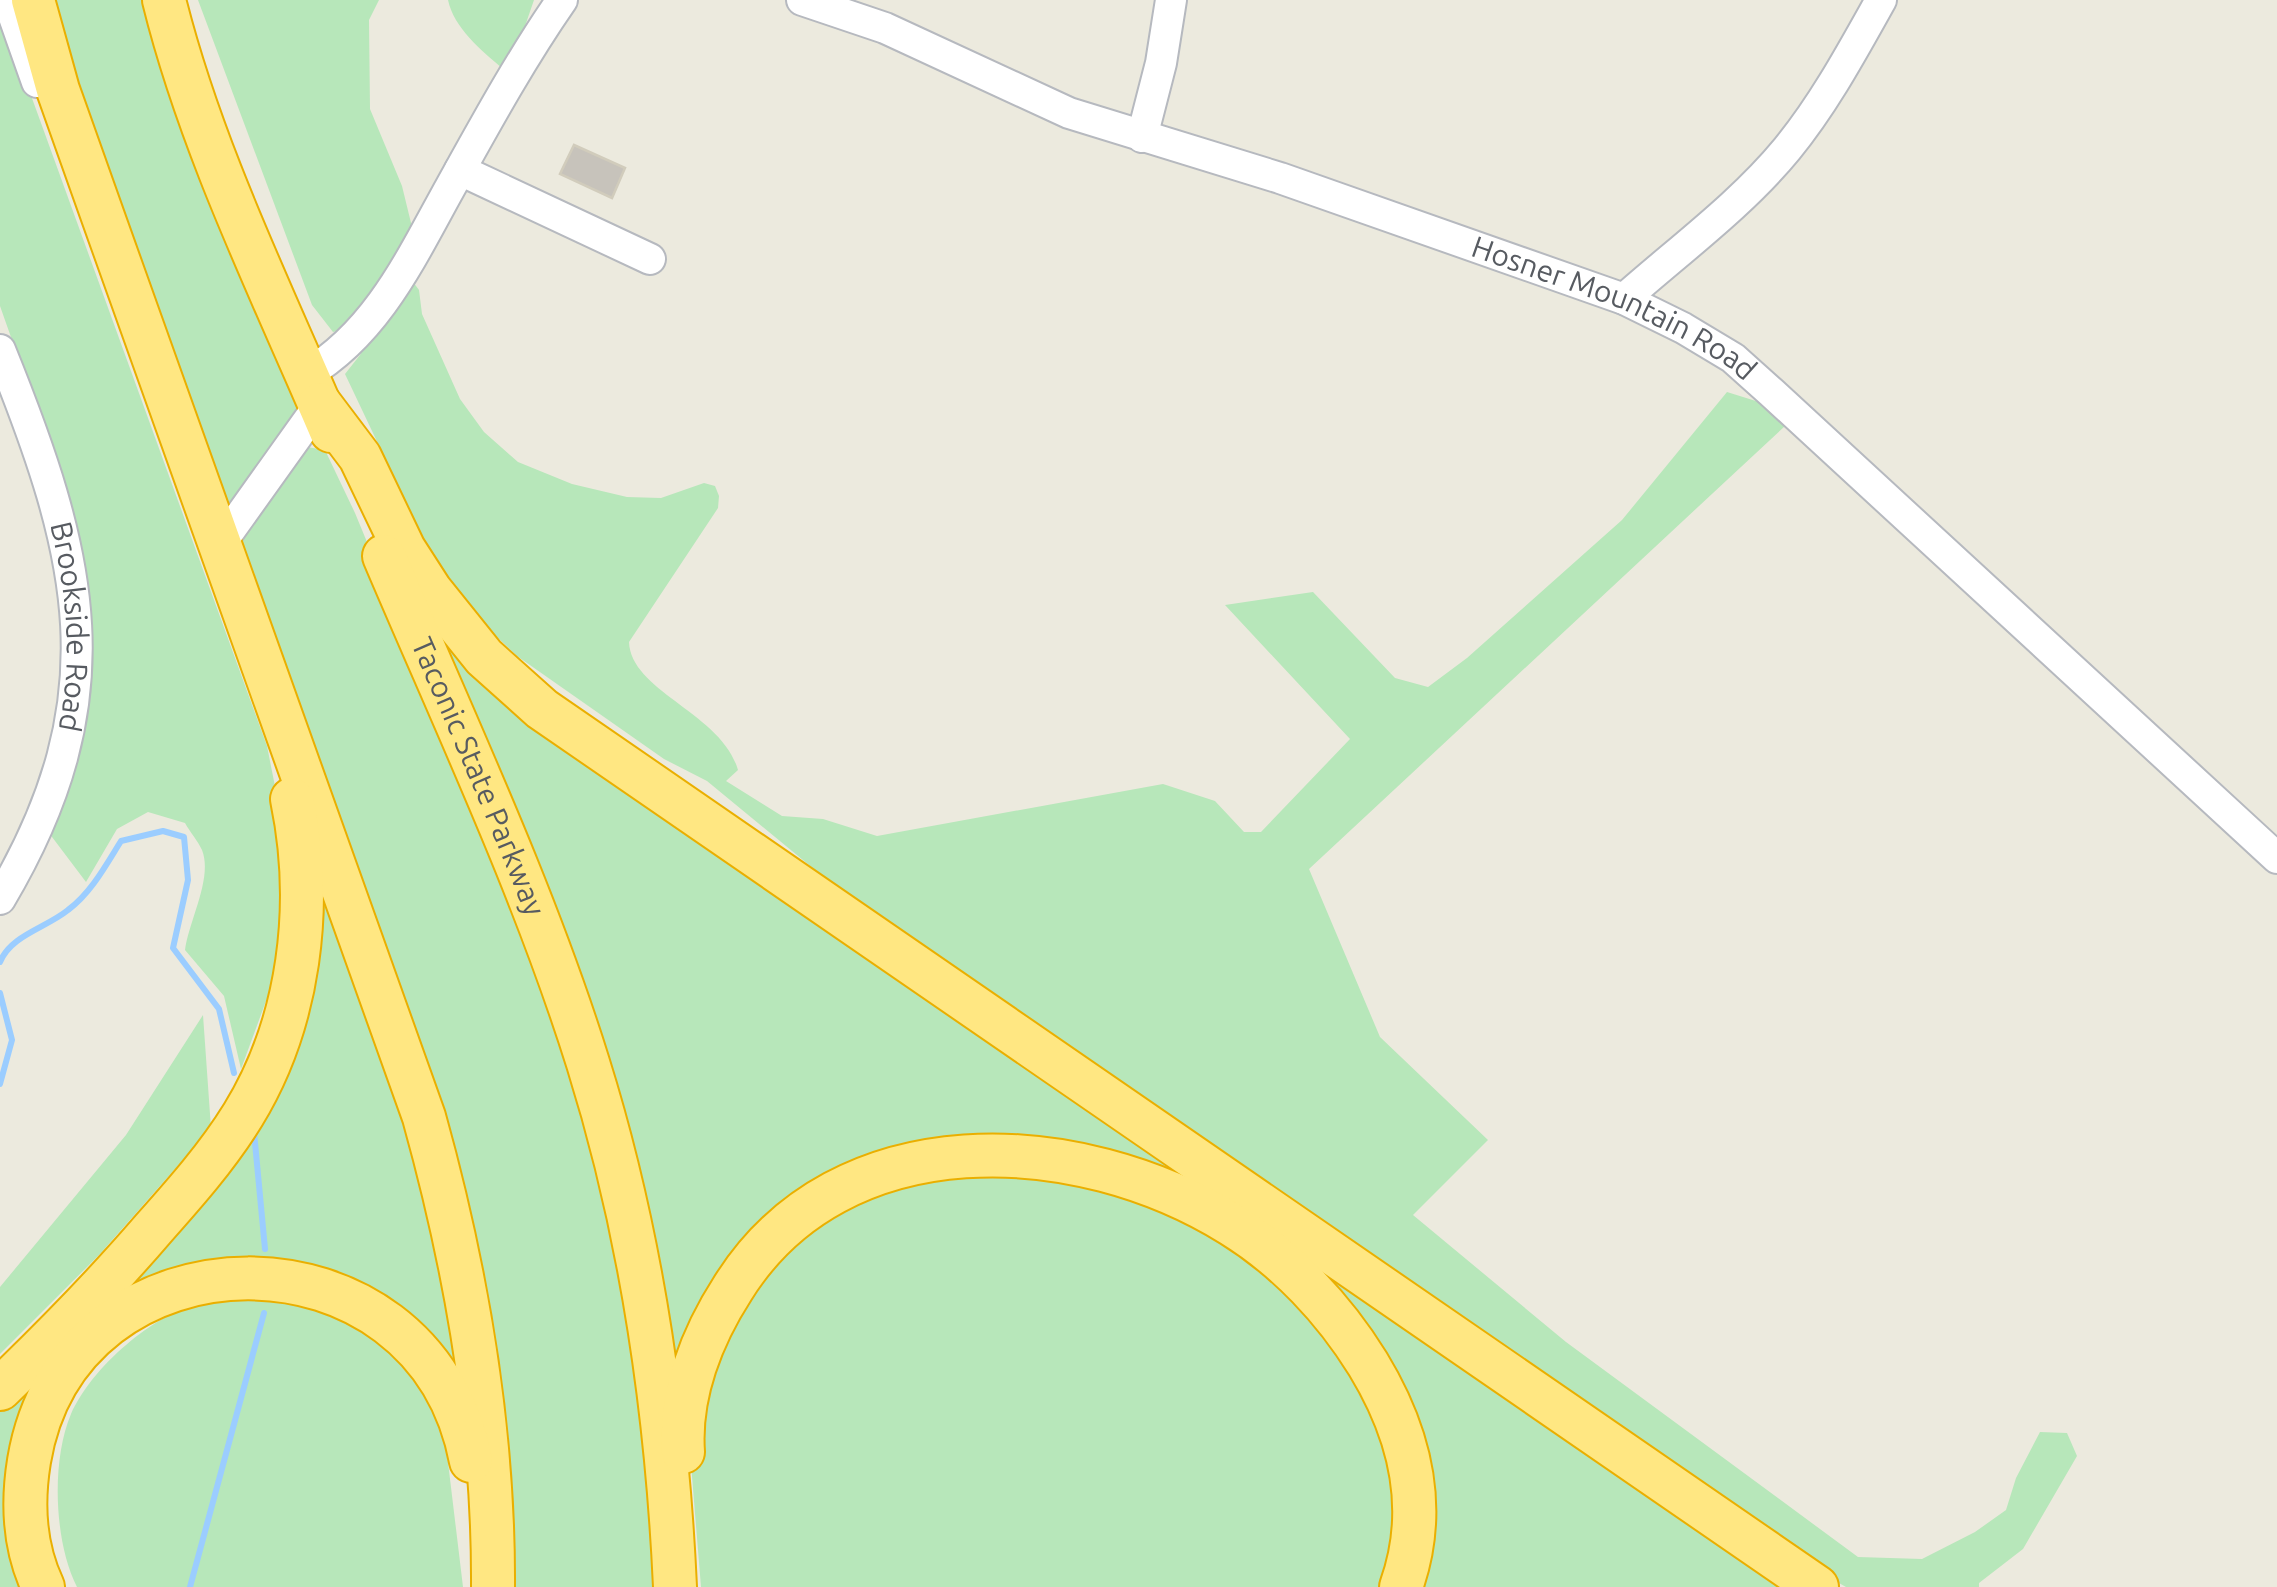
<svg xmlns="http://www.w3.org/2000/svg" width="2277" height="1587" font-family="Ubuntu,sans-serif">
<rect width="100%" height="100%" fill="#eceade"/>
<!-- green -->
<g fill="#b7e7ba">
<polygon points="47,0 152,0 299,391 299,415 230,506 219,501"/>
<polygon points="198,0 379,0 369,20 370,109 402,186 412,227 386,278 351,328 333,332 312,305"/>
<path d="M448 0H534L524 29 502 68C481 50 454 28 448 0Z"/>
<path d="M0 10 267 746 289 857 273 982 241 1069 224 996 185 950C189 920 213 878 202 850 198 841 190 832 185 823L148 812 117 829 86 882 46 829 87 703 89 595 61 479 0 306Z"/>
<path d="M413 282 419 290 422 314 460 399 484 432 518 462 572 484 627 497 661 498 704 483 715 486 719 496 718 508 629 642C631 692 722 713 738 770L726 781 782 816 823 819 877 836 1163 784 1215 801 1244 832H1261L1350 739 1225 605 1313 592 1395 678 1428 687 1467 658 1622 520 1727 392 1759 402 1785 426 1309 869 1380 1037 1488 1140 1413 1215 1566 1342 1858 1557 1922 1559 1975 1532 2006 1510 2016 1478 2040 1432 2067 1433 2077 1456 2023 1549 1979 1583V1587H1846L1802 1562 871 916 707 781 664 759 517 656 478 619 436 566 345 374 360 355 377 324Z"/>
<polygon points="307,447 325,450 355,513 531,939 621,1252 660,1587 510,1587 502,1416 238,544"/>
<polygon points="398,550 491,672 1803,1587 1412,1587 1426,1474 1269,1239 1005,1146 793,1205 679,1377 638,1184"/>
<polygon points="314,865 403,1080 475,1420 437,1355 205,1266 43,1393 36,1587 0,1587 0,1399 220,1164"/>
<polygon points="203,1015 211,1128 99,1255 0,1354 0,1287 126,1135"/>
<polygon points="1033,1166 1241,1241 1345,1342 1404,1468 1391,1587 701,1587 691,1464 694,1401 762,1264 857,1192"/>
<path d="M280 1297 352 1324 399 1353 444 1429 463 1587H77C54 1542 51 1461 71 1414 92 1367 153 1314 203 1302 226 1296 256 1299 280 1297Z"/>
</g>
<g fill="none" stroke-linecap="round" stroke-linejoin="round">
<!-- stream -->
<g stroke="#9bcdff" stroke-width="6">
<path d="M0 962C11 935 46 928 68 910 91 893 106 865 121 841L163 831 184 837 188 880 173 948 219 1009 234 1073"/>
<polyline points="0,993 12,1040 0,1084"/>
<polyline points="254,1132 265,1249"/>
<polyline points="190,1587 264,1313"/>
</g>
</g>
<!-- building -->
<polygon fill="#c7c3bb" stroke="#d1ccbc" stroke-width="2.5" points="574,145 625,168 612,198 560,174"/>
<g fill="none" stroke-linecap="round" stroke-linejoin="round">
<!-- minor casing -->
<g stroke="#b6b9bf" stroke-width="34">
<g id="minor">
<polyline points="8,0 37,82"/>
<path id="s1" d="M802 0 885 28 1069 113 1280 178 1624 299 1683 328 1733 358 1771 392 2277 858"/>
<polyline points="1142,137 1161,63 1171,0"/>
<polyline points="460,170 650,259"/>
<path d="M1624 299C1678 251 1741 205 1787 149 1824 104 1853 50 1881 0"/>
<path id="s2" d="M0 350C83 555 120 697 0 899"/>
<path d="M307 374C378 332 412 256 451 186 486 123 521 59 562 0"/>
<polyline points="220,544 320,404"/>
</g>
</g>
<!-- highway casing -->
<g stroke="#eaaf00" stroke-width="46">
<g id="highway">
<path d="M33 0 58 90 102 214 424 1117C467 1271 494 1427 493 1587"/>
<path d="M164 0C201 149 271 290 331 431"/>
<polyline points="320,404 360,457 404,549 431,591 484,657 542,709 1817,1587"/>
<path id="s3" d="M384 556C455 723 534 890 588 1063 641 1232 667 1411 675 1587"/>
<path d="M0 1389C53 1338 105 1285 153 1229 185 1193 217 1157 243 1115 300 1022 314 905 292 799"/>
<path d="M683 1452C679 1394 702 1336 733 1288 840 1117 1078 1129 1232 1225 1287 1259 1334 1309 1368 1364 1410 1433 1429 1509 1401 1587"/>
<path d="M43 1587C24 1547 22 1504 29 1461 69 1219 425 1216 471 1461"/>
</g>
</g>
<!-- minor -->
<use href="#minor" stroke="#fff" stroke-width="30"/>
<!-- highway -->
<use href="#highway" stroke="#ffe782" stroke-width="42"/>
</g>
<g text-anchor="middle" stroke-width="8" stroke-linejoin="round" paint-order="stroke">
<!-- street labels -->
<g font-size="30" fill="#575b61" stroke="#fff">
<text dy="10" stroke="none"><textPath href="#s1" startOffset="870">Hosner Mountain Road</textPath></text>
<text dy="10" stroke="none"><textPath href="#s2" startOffset="288">Brookside Road</textPath></text>
<text dy="10" stroke="none"><textPath href="#s3" startOffset="240">Taconic State Parkway</textPath></text>
</g>
</g>
</svg>
